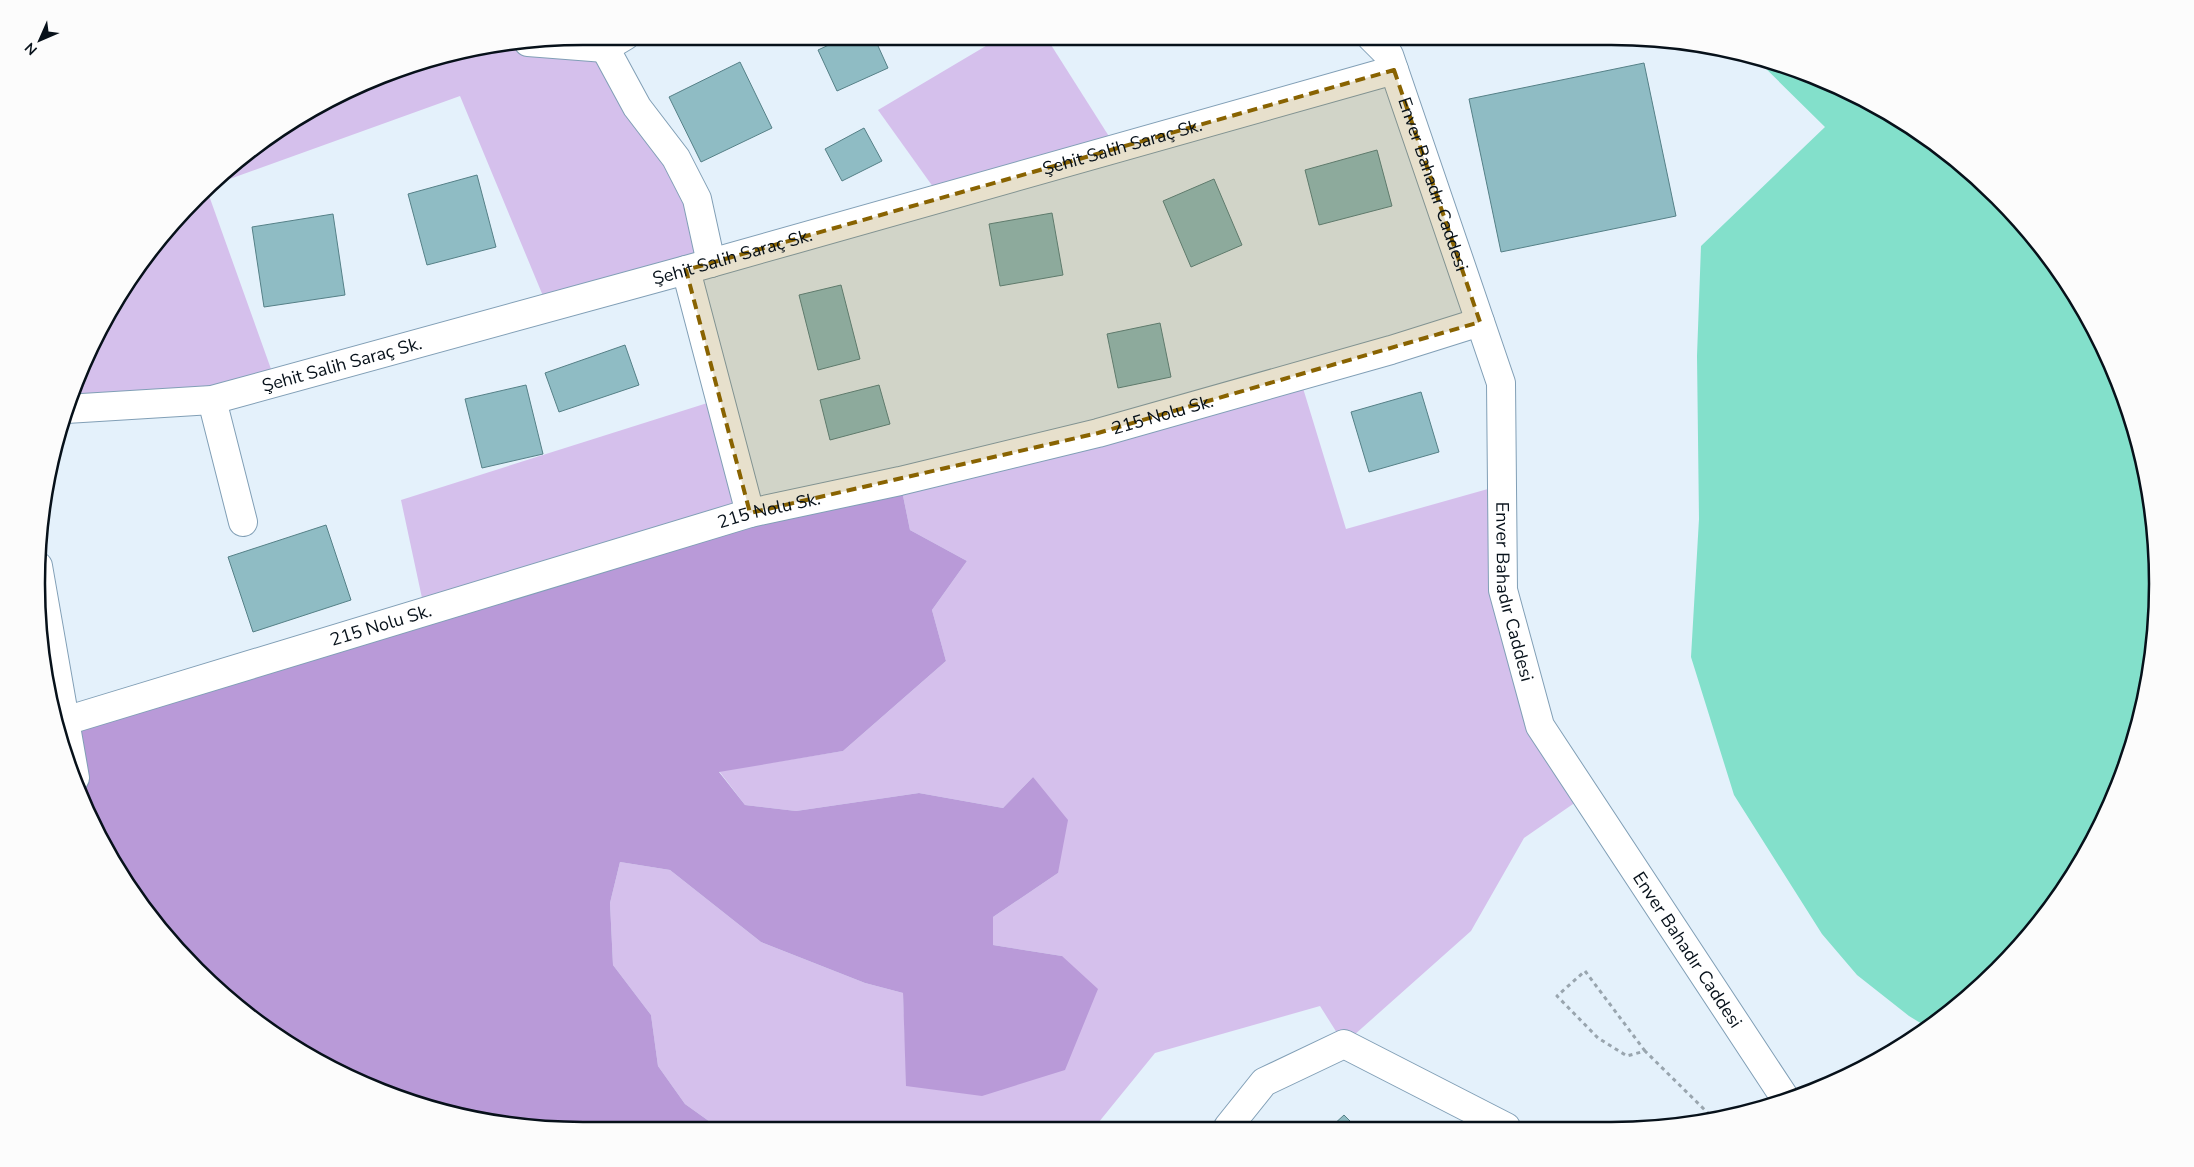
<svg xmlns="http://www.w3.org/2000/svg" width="2194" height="1167" font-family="'Nunito Sans',sans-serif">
<rect width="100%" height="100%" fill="#e4f1fb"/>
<!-- green -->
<g fill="#d5c0ec">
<polygon points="1001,37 1046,37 1117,149 941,198 878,110"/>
<polygon points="528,42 605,48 676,158 711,263 548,308 460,96 213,185 250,150 310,109 407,65 477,47"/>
<path d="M207 190 276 383 66 409C89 342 126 278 171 224 182 211 195 201 207 190Z"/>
<polygon points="1299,375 1346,529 1502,485 1503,590 1540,726 1586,795 1524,838 1471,931 1344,1044 1320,1006 1155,1053 1094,1128 720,1129 685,1104 658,1066 651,1015 613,965 610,903 620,862 670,870 761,942 865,983 903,993 907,1086 1062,956 993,945 993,917 1058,873 1033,777 1003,808 919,793 796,811 745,805 719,771 843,751 946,661 932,610 967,561 910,530 900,481"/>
<polygon points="720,399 750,513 425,612 401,500"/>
</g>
<!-- forest -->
<polygon fill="#b99ad8" points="900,481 910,530 967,561 932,610 946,661 843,751 719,772 745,805 796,811 919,793 1003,808 1033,777 1068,820 1058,873 993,917 993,945 1062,956 1098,989 1065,1070 982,1096 906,1086 903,993 865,983 761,942 670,870 620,862 610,903 613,965 651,1015 658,1066 685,1104 720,1129 548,1130 442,1112 341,1074 251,1018 196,970 129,888 93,825 75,778 65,721"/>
<!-- water -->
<polygon fill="#83e0cb" points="1752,55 1853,93 1944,150 2022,223 2085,310 2129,408 2153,512 2157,620 2139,725 2101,826 2022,944 1943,1018 1927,1027 1909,1016 1857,975 1822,934 1734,795 1691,657 1699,519 1697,356 1701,246 1825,127"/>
<!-- building -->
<g fill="#8fbcc4" stroke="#558087">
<polygon points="846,37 874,37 888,68 837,91 818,50"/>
<polygon points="740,62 772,128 701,162 669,97"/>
<polygon points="1644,63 1676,216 1501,252 1469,99"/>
<polygon points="864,128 882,161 842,181 825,149"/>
<polygon points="1377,150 1392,206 1319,225 1305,170"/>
<polygon points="477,175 496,247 427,265 408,194"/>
<polygon points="1214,179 1242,245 1191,267 1163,201"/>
<polygon points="1052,213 1063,275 1000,286 989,224"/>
<polygon points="333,214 345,295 264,307 252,227"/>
<polygon points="841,285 860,359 818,370 799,295"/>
<polygon points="1160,323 1171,377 1118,388 1107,334"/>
<polygon points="625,345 639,385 559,412 545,373"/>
<polygon points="526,385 543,454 482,468 465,399"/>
<polygon points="879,385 890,424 830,440 820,400"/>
<polygon points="1421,392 1439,452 1369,472 1351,412"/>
<polygon points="326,525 351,600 253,632 228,557"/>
<polygon points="1344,1115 1356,1127 1331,1127"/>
</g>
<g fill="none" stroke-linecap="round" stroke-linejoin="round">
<!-- minor casing -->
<g stroke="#819fb6" stroke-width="30">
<g id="minor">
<polyline points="528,42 605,48 625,36"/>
<polyline points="605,48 637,107 676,158 697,199 711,263"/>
<polyline points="686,270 750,513"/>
<polyline points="212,400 243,522"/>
<path id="s1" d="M66 409 212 400 686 270 1394 70"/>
<path id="s2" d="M65 721 750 513 900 481 1098 433 1391 350 1480 322"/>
<polyline points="1228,1127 1264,1082 1344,1044 1506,1127"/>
</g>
</g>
<!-- major casing -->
<g stroke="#819fb6" stroke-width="30">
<g id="major">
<path id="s3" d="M1371 37 1389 55 1501 383 1503 590 1540 726 1785 1098"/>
<polyline points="38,566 75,778"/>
</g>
</g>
<!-- path -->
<polyline stroke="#99a5ae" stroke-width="3" stroke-dasharray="4 4" stroke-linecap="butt" points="1645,1051 1585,971 1557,996 1598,1038 1627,1056 1645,1051 1713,1118"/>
<!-- minor -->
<use href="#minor" stroke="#fff" stroke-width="28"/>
<!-- major -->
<use href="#major" stroke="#fff" stroke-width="28"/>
</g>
<!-- marked area -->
<path fill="#896301" fill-opacity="0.2" stroke="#896301" stroke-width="4" stroke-dasharray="10 6" stroke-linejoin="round" d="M1394 70 1480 322 1098 433 750 513 686 270Z"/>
<g text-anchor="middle" stroke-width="4" stroke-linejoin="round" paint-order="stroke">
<!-- street labels -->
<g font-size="18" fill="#07111a" stroke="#fcfcfc">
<text dy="6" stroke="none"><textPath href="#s1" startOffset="1091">Şehit Salih Saraç Sk.</textPath></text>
<text dy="6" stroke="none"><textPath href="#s3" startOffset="162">Enver Bahadır Caddesi</textPath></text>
<text dy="6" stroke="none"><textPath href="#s1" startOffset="686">Şehit Salih Saraç Sk.</textPath></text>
<text dy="6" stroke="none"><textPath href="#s1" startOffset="281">Şehit Salih Saraç Sk.</textPath></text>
<text dy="6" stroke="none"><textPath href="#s2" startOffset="1140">215 Nolu Sk.</textPath></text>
<text dy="6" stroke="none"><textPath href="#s2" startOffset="735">215 Nolu Sk.</textPath></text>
<text dy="6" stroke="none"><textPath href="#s3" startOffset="582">Enver Bahadır Caddesi</textPath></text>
<text dy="6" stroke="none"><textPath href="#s2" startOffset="330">215 Nolu Sk.</textPath></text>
<text dy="6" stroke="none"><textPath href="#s3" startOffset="988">Enver Bahadır Caddesi</textPath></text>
</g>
</g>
<!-- crop -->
<path d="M0 0H2194V1167H0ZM583 45H1611A538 538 0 0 1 2149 583V584A538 538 0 0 1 1611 1122H583A538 538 0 0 1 45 584V583A538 538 0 0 1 583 45Z" fill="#fcfcfc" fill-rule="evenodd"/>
<path fill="none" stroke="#07111a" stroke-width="2.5" d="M583 45H1611A538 538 0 0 1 2149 583V584A538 538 0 0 1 1611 1122H583A538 538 0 0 1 45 584V583A538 538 0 0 1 583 45Z"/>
<!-- north arrow -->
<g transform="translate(40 40) rotate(225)" stroke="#fcfcfc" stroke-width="4" paint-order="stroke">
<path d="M0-4L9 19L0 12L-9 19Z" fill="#07111a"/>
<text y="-8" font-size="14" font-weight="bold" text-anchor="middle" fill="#07111a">N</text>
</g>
</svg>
